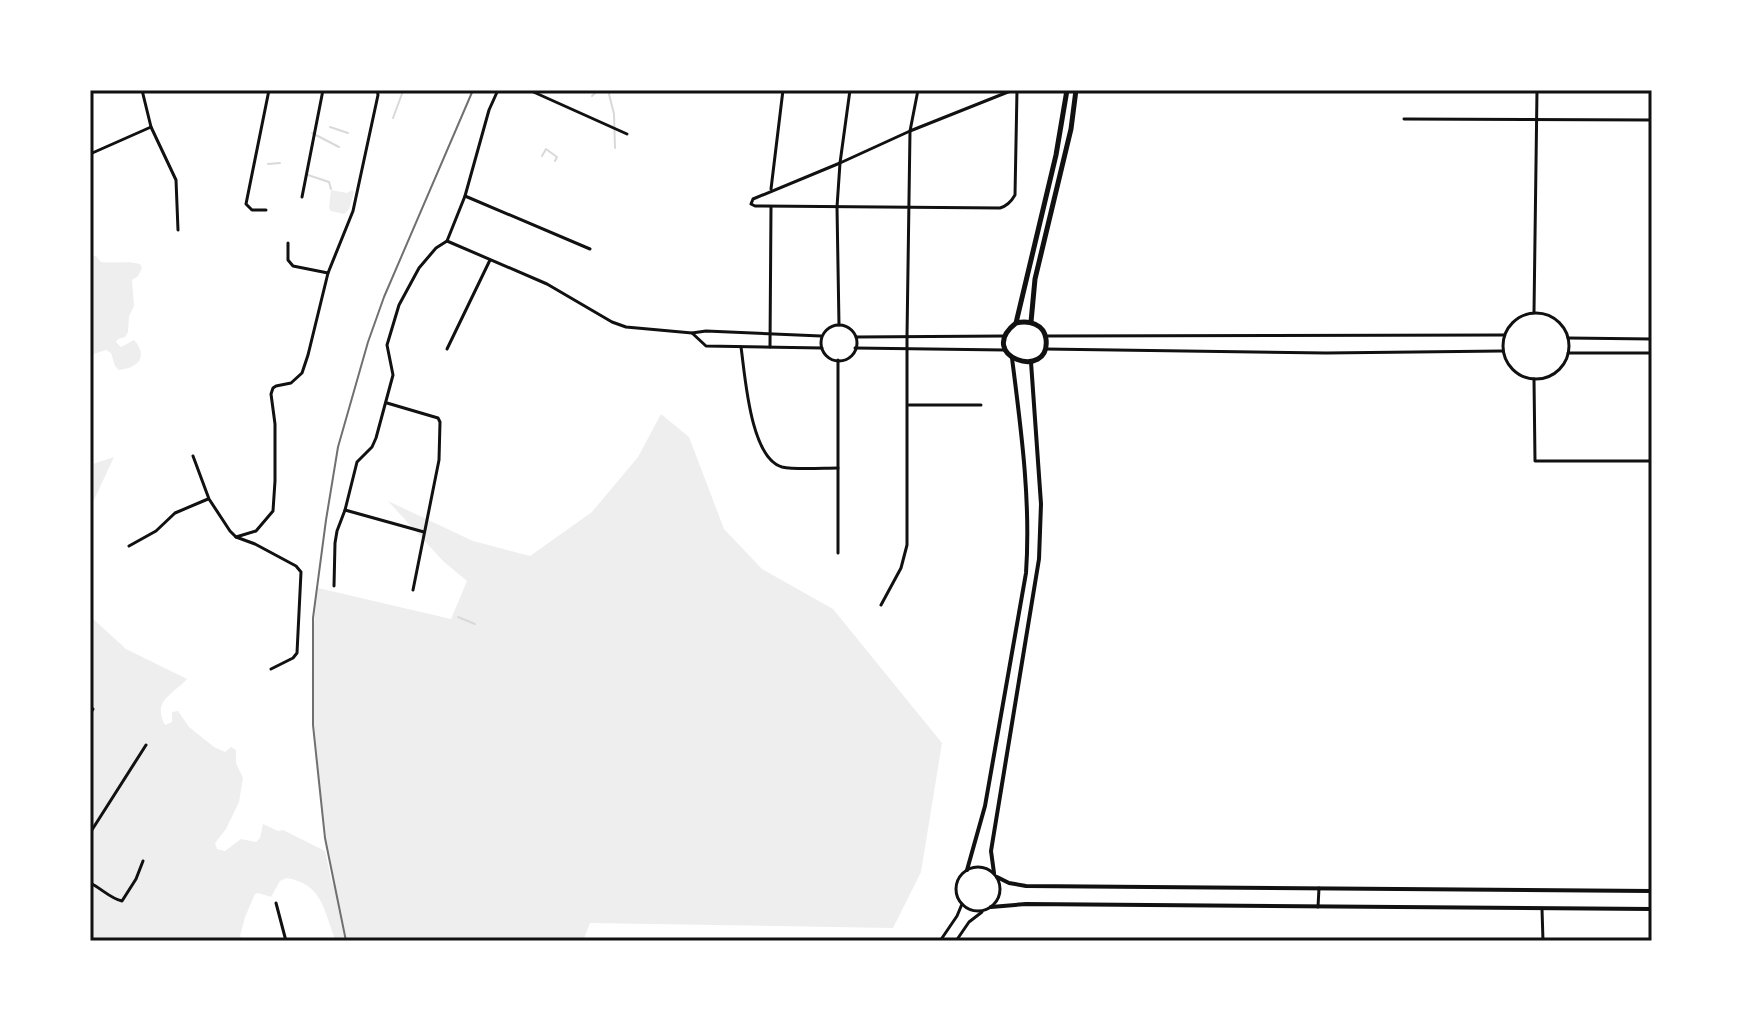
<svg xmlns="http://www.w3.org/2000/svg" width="1742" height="1031" font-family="Inter,sans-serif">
<rect width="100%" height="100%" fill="#fff"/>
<!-- green -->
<g fill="#eee">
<polygon points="331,190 347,193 352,190 354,192 349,209 344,214 331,211 329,208"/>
<path d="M96 256 101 262C113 264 128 260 140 264L142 268 138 276 132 280 134 306 129 316 128 332 125 337 118 339 116 342 121 347 134 340C149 357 138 368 119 370L115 366 111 353 106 350 90 355V257Z"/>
<path d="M661 414 689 437 724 529 762 569 833 609 942 743 921 872 893 928 590 923 583 941H346L337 903 345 941H336C323 911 324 884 286 878L280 881 271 897 258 893 255 894 245 917 240 936 244 941H90V616L126 649 187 679C172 695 152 701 165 725L172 722V712L178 711 189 727 214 747 225 752 231 747 236 750V763L243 778 239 802 226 829 215 843 217 849 225 851 241 839 256 842 260 838 263 824 278 831 283 830 325 851 333 887C332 871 328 854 325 838 313 756 306 671 318 588L451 619 467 581 443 561 388 501 473 541 530 556 592 512 638 457Z"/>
<polygon points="114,457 93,502 90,506 90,465"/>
</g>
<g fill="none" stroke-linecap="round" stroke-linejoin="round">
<!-- stream -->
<g stroke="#d9d9d9" stroke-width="2">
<polyline points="608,90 614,114 615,148"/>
<polyline points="592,96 598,90"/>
<polyline points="393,118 403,91"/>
<polyline points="330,127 348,133"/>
<polyline points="312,133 339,147"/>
<polyline points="542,156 546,149 557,157 555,161"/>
<polyline points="268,164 280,163"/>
<polyline points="308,175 329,182 331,189"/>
<polyline points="458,617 475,624"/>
</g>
<!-- minor -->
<g stroke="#111" stroke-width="3">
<polyline points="142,90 151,127 176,180 178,230"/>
<polyline points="529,90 627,134"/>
<path d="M1013 90 910 131 840 163 753 199 751 204 755 206 1000 208C1007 206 1011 202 1015 195L1017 90"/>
<polyline points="1404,119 1652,120"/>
<polyline points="90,154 151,127"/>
<polyline points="771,189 783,90"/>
<polyline points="465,196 590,249"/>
<polyline points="302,197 323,90"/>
<polyline points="266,210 252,210 246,204 269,90"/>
<polyline points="447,241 547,284 612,322 626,327 692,333 706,331 821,336"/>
<polyline points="288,243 288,260 293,266 328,273 353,211 378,95 377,90"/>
<polyline points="1534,312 1537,90"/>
<circle cx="1536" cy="346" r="33"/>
<polyline points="839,325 837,207 840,163 850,90"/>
<circle cx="839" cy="343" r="18"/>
<polyline points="692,333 706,346 822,348"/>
<polyline points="1047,336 1504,335"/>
<polyline points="856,337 1005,336"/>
<polyline points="1568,338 1652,339"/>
<path d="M741 347C745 374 750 458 782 467 795 470 823 468 838 468"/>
<polyline points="770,347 771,207"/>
<polyline points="855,348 1004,350"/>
<polyline points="447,349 490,260"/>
<polyline points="1045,349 1326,353 1502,351"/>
<polyline points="1568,353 1652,353"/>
<polyline points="1534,379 1535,461 1652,461"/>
<polyline points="387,403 438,418 440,422 439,460 413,590"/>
<polyline points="909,405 981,405"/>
<polyline points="193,456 209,499 230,531 236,537 255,544 296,566 301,572 297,653 293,658 271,669"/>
<polyline points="345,510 424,532"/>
<polyline points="236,537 256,531 273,511 275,481 275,424 271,394 273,388 276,386 291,383 302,373 308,355 328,273"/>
<polyline points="129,546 156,531 175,513 208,499"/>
<polyline points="838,553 838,360"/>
<polyline points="334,586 335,543 337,531 345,510 357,462 372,447 376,438 393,375 387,345 399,305 419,268 436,248 447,241 465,196 489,110 498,90"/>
<polyline points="881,605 901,568 907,545 907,336 910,131 918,90"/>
<polyline points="90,713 93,709"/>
<polyline points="90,833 146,745"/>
<circle cx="978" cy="889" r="22"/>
<path d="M90 883C101 888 111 899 122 901L136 879 143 861"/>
<polyline points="276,903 286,941"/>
<polyline points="1318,907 1319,888"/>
<polyline points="1542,909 1543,941"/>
<polyline points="940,941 957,916 962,904"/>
<polyline points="956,941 969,922 982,912"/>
</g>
<!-- tertiary -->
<g stroke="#111" stroke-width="4">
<path d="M967 870 985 806 1026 573C1031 501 1021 429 1012 358"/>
<polyline points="994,873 991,851 1039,559 1041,504 1031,362"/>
<polyline points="997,877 1009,883 1026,886 1652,891"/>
<polyline points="991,907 1026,904 1652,909"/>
</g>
<!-- trunk -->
<g stroke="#111" stroke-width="5">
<polyline points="1031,322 1035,279 1071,129 1076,90"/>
<path d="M1016 323C1029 320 1044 324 1046 339 1051 382 974 356 1016 323L1056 155 1067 90"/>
</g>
<!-- rail -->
<polyline stroke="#707070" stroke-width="2" points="346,941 325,838 313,725 313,618 326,520 338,447 368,342 384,297 473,90"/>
</g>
<!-- border -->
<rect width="1742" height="1031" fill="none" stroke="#ffffff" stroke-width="184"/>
<rect x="92" y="92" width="1558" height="847" fill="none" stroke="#111" stroke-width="3"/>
</svg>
